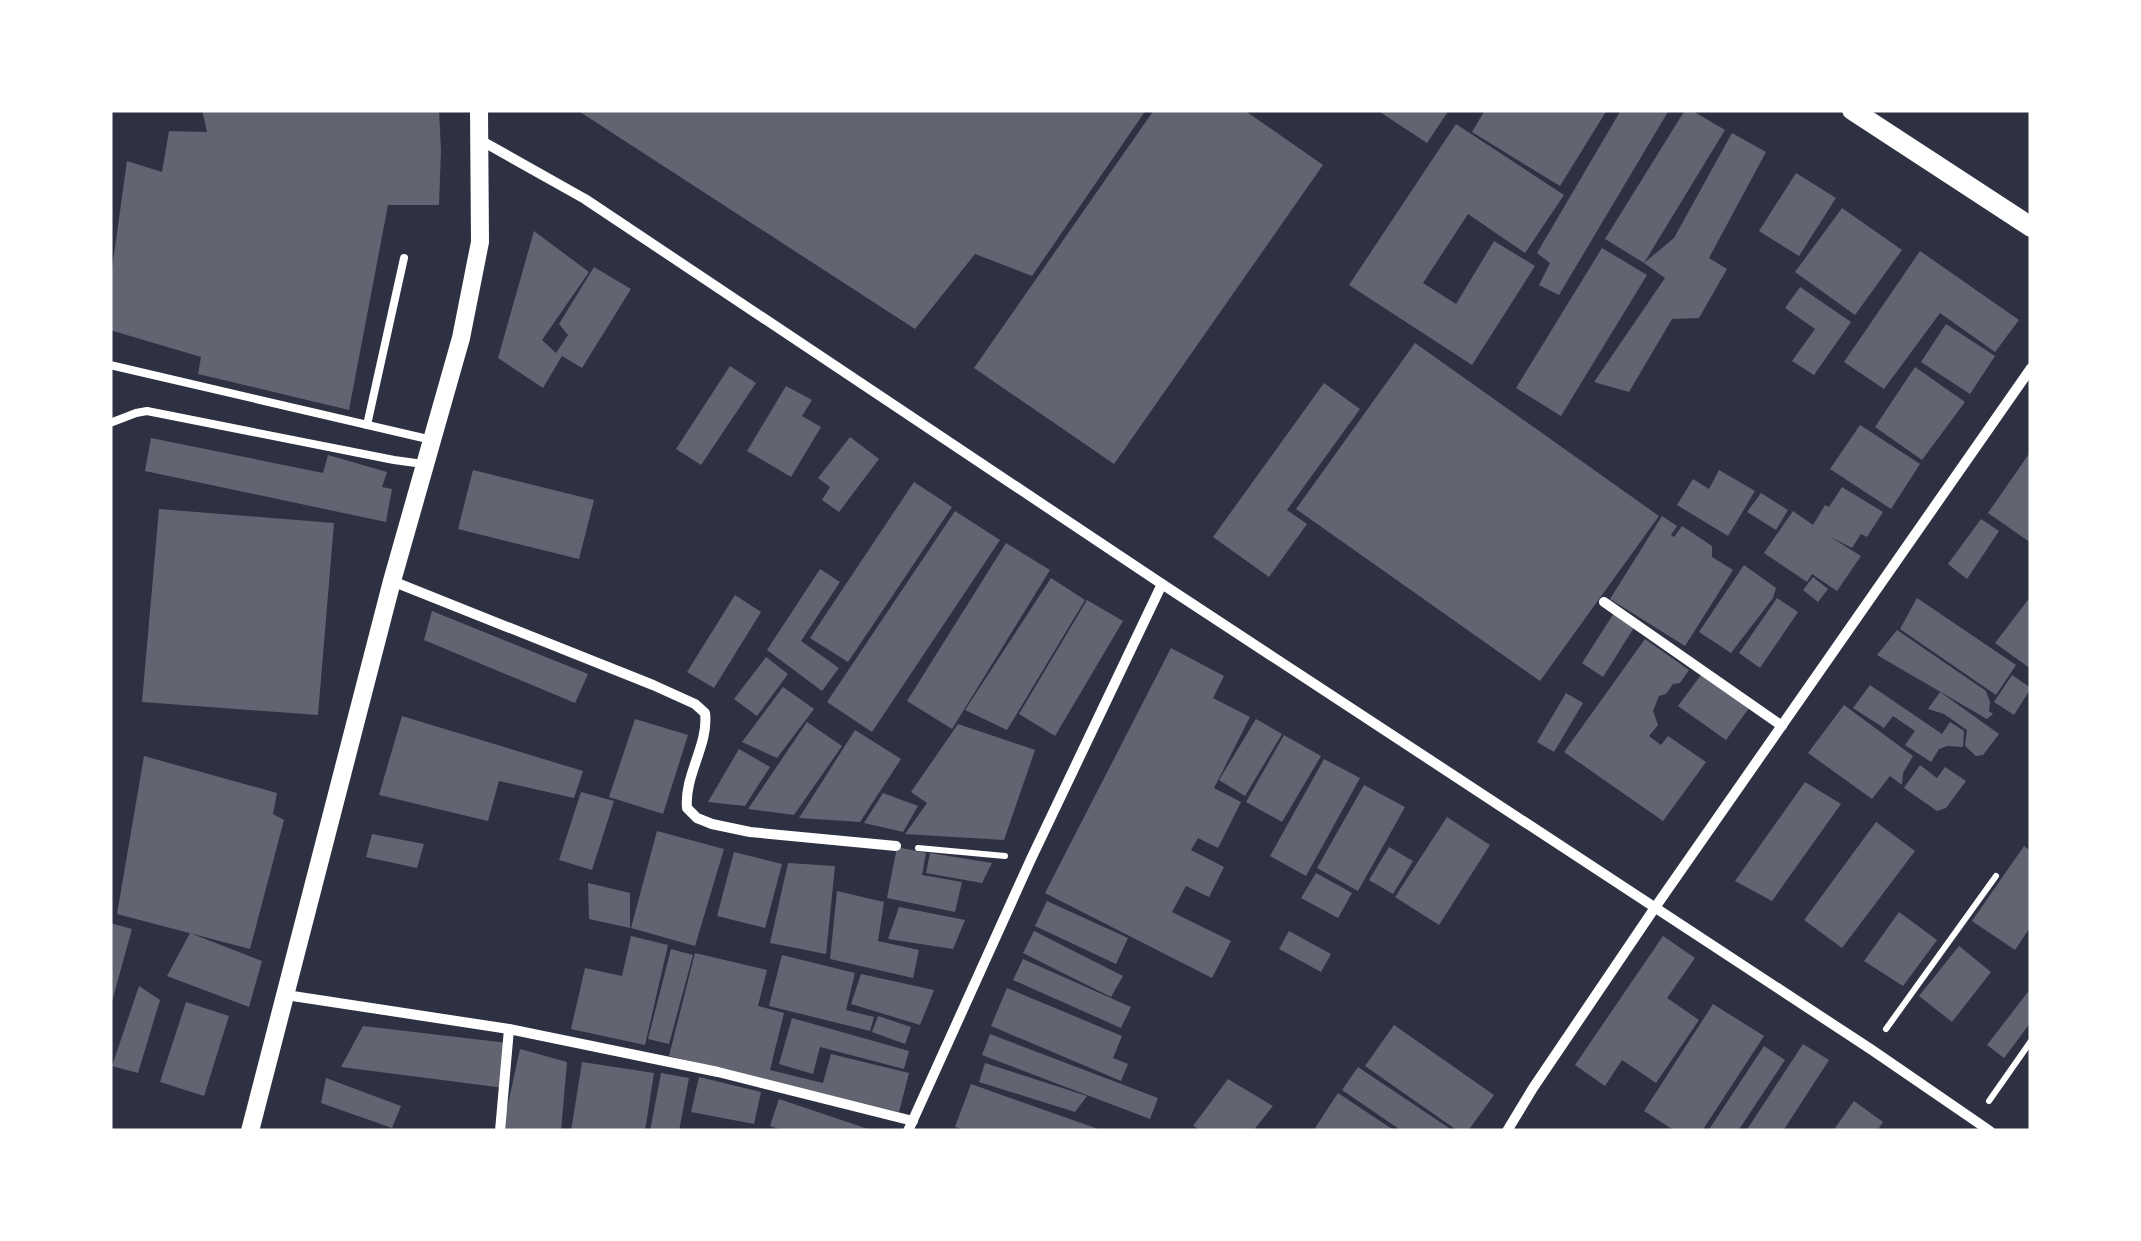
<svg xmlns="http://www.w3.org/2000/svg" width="2141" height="1241" font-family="'Varela Round',sans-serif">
<rect width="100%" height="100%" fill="#2d3142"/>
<!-- building -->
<g fill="#626471">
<polygon points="202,110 439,110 441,151 439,205 388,205 349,410 198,374 201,357 110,330 110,283 127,161 162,172 169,131 207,132"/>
<polygon points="577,110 1146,110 1032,276 975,254 915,329"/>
<polygon points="1154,110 1244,110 1323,165 1114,464 974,368"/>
<polygon points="1377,110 1449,110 1427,143"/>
<polygon points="1485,110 1607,110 1560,186 1472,132"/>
<polygon points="1621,110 1669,110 1559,295 1539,285 1550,263 1537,253"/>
<polygon points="1685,110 1691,110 1725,130 1644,263 1605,239"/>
<polygon points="1456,124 1564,195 1525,253 1468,214 1423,283 1456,304 1494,241 1535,266 1472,365 1349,285"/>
<polygon points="1732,133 1766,152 1709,258 1727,269 1699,318 1672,319 1629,392 1594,382 1665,278 1644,263 1674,238"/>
<polygon points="1796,173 1836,198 1799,256 1759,231"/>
<polygon points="1842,208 1902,250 1855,315 1795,272"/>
<polygon points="534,231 589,272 542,340 556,353 568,335 559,324 594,267 631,289 582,368 562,356 543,388 498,358"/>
<polygon points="1602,248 1647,275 1561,416 1516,388"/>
<polygon points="1920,251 2019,320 1995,352 1940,313 1884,389 1844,362"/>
<polygon points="1800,287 1851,322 1814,375 1792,361 1815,329 1785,308"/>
<polygon points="1946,324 1995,356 1970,394 1921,362"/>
<polygon points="1415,343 1659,516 1540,681 1296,509"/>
<polygon points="730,366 756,383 701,465 676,449"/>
<polygon points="1915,367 1965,402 1922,460 1875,427"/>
<polygon points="1324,383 1360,409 1287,510 1307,524 1269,577 1213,537"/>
<polygon points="786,386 812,400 802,416 821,427 791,477 747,451"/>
<polygon points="1860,425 1920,464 1891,509 1830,469"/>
<polygon points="850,437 879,459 839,512 822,500 830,487 818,478"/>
<polygon points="151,438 323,473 328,455 387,472 382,487 392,489 386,522 145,471"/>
<polygon points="2031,451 2031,543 1988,513"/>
<polygon points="473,470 594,500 579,559 458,529"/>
<polygon points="1719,470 1755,491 1728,536 1677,505 1693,479 1709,489"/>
<polygon points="914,482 952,507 848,662 810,638"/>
<polygon points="1842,487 1883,512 1867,537 1861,534 1852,548 1829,536 1861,556 1837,591 1812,574 1807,582 1764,553 1793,511 1813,525 1825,505 1829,507"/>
<polygon points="1761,493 1788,510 1776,530 1747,512"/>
<polygon points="159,509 334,523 318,715 142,702"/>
<polygon points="955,511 1000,540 872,732 827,702"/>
<polygon points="1662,516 1677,526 1671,535 1674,537 1682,526 1712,546 1712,557 1733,570 1685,646 1610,599"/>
<polygon points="1981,519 1999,531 1967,579 1948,564"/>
<polygon points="1006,543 1050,570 952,729 907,701"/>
<polygon points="1744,565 1776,588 1773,598 1731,653 1699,632"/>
<polygon points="820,569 840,582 801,641 839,668 822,691 767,650"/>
<polygon points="1813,577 1828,589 1818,602 1803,590"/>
<polygon points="1051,578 1085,600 1007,730 965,710"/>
<polygon points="735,595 761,612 714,688 687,672"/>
<polygon points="2031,596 2031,669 1995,643"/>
<polygon points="1777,598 1798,612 1760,668 1739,653"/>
<polygon points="1917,598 2016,665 1996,695 1900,629"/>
<polygon points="1087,600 1123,621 1055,736 1019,714"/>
<polygon points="432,611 588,674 575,703 424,640"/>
<polygon points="1614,613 1635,626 1603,677 1582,663"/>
<polygon points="1897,630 1986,691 1990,702 1989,711 1993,714 1987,719 1877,655"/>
<polygon points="1645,639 1689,670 1680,683 1673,684 1666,694 1659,696 1653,711 1658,725 1649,736 1661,745 1668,736 1706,762 1663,821 1564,752"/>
<polygon points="1171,648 1224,676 1213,698 1250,717 1214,788 1241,802 1218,848 1198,838 1191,850 1224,867 1209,897 1186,886 1172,912 1231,941 1212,978 1045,893"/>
<polygon points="766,657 788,674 757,716 734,699"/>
<polygon points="1701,675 1749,708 1726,740 1678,706"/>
<polygon points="2012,675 2031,688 2014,715 1994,702"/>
<polygon points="1870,685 1942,734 1950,722 1964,731 1963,747 1947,746 1939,749 1931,762 1905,745 1915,731 1893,716 1884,728 1853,708"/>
<polygon points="783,687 814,709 777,758 742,742"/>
<polygon points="1940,692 1999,734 1983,755 1976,756 1965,746 1967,730 1944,714 1928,709"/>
<polygon points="1566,693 1583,703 1554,752 1537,742"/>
<polygon points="1844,705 1913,756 1903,773 1902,785 1890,776 1872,799 1808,753"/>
<polygon points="402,716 583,771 574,798 499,781 488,821 379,795"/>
<polygon points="635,719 688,735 663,814 609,797"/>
<polygon points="1256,719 1282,734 1245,796 1219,780"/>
<polygon points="807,722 842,746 794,815 748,809"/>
<polygon points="958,724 1035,750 1004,840 905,834 927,803 911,792"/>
<polygon points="855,730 901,759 860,822 799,818"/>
<polygon points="1284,735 1321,756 1282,822 1246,802"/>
<polygon points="739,749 770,767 745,806 708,802"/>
<polygon points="144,756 277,793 273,814 284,820 250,949 117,914"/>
<polygon points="1324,759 1360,778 1306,876 1270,856"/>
<polygon points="1920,765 1937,778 1945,767 1966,781 1946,808 1937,811 1904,788"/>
<polygon points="1805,782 1841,804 1772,901 1735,881"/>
<polygon points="1364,785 1405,807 1358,891 1317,868"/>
<polygon points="581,792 614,801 592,870 559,860"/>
<polygon points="883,793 918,806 903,832 864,823"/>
<polygon points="1447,817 1490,845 1439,925 1395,897"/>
<polygon points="1876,822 1915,851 1842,948 1804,920"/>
<polygon points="657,831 724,849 695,946 631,928"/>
<polygon points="372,834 424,844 417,868 366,857"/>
<polygon points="2024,846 2031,851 2031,926 2015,950 1972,921"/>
<polygon points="897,847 926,853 922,875 962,882 955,912 887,898"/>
<polygon points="1389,847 1413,861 1393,894 1369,880"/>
<polygon points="734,852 782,864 765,928 717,916"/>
<polygon points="930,853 992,863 982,883 926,873"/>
<polygon points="788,863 835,866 826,954 770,943"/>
<polygon points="1316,873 1352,893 1338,918 1301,898"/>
<polygon points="588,883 630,893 630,928 589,919"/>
<polygon points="837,891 884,902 878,941 919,950 913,978 830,959"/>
<polygon points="1047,901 1128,938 1116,964 1035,926"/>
<polygon points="899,907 965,920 953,949 888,939"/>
<polygon points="1899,912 1937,940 1903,986 1864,961"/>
<polygon points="110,923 132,929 111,1005 110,1005"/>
<polygon points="1034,931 1123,976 1111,997 1023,953"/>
<polygon points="1289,931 1331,954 1321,972 1279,949"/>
<polygon points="190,933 262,961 249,1007 167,976"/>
<polygon points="631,936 668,945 645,1045 571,1029 585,968 622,976"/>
<polygon points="1663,936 1695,958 1667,998 1699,1020 1656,1083 1622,1060 1605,1086 1575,1065"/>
<polygon points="1959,946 1991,972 1952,1022 1919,996"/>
<polygon points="671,949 693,955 669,1044 648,1039"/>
<polygon points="695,953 767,970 758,1006 784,1013 770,1070 823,1083 831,1054 909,1073 899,1112 669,1056"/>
<polygon points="782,955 855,973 846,1010 874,1017 870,1031 769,1006"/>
<polygon points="1023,959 1131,1007 1121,1028 1013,980"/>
<polygon points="861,974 934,990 920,1025 851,1004"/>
<polygon points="139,986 160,1000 138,1073 112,1066"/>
<polygon points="1007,988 1122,1036 1113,1058 1128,1064 1121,1081 991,1026"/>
<polygon points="2031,988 2031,1022 2004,1058 1987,1045"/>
<polygon points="186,1002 229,1016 204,1096 160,1082"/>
<polygon points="1713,1004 1764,1036 1702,1131 1675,1131 1644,1111"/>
<polygon points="878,1016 911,1027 905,1044 872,1032"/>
<polygon points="792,1018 909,1051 904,1069 820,1047 813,1074 779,1064"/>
<polygon points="1394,1025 1494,1095 1468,1131 1458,1131 1365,1066"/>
<polygon points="363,1026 508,1043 504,1088 341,1067"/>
<polygon points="990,1034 1158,1098 1150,1119 982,1055"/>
<polygon points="1803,1044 1829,1060 1783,1131 1746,1131"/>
<polygon points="1764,1046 1785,1060 1738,1131 1708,1131"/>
<polygon points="520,1049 567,1062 561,1131 502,1131"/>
<polygon points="582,1062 654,1073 645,1131 571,1131"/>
<polygon points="985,1063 1087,1096 1075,1112 979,1082"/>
<polygon points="1358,1067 1449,1128 1447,1131 1402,1131 1342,1090"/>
<polygon points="661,1073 689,1078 679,1131 650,1131"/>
<polygon points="699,1077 761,1092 754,1124 691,1112"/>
<polygon points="326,1078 401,1106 392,1128 321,1103"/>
<polygon points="1228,1079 1273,1106 1253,1131 1203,1131 1193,1126"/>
<polygon points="971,1084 1101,1130 1101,1131 967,1131 955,1127"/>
<polygon points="1338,1093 1395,1131 1319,1131 1315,1128"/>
<polygon points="779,1099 871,1130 871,1131 785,1131 770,1126"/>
<polygon points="1854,1101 1883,1122 1877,1131 1833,1131"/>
</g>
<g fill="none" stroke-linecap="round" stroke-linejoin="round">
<!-- path -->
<g stroke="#fff" stroke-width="6">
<polyline points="918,848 1005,856"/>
<polyline points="1886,1029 1996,876"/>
<polyline points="1989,1101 2031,1041"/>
</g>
<!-- service -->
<g stroke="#fff" stroke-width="8">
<polyline points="110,365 432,440"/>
<polyline points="110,423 136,413 147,411 394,460 423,464"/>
<polyline points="367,425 404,258"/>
</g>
<!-- minor -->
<g stroke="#fff" stroke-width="10">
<polyline points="480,140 585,199 1162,584 1872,1050 1990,1131"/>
<path d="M392 581 653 685 695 704 705 713C709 745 684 775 687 808L697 818 712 824 750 832 896 846"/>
<polyline points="1604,602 1782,726"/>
<polyline points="286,995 509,1029 718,1072 913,1121"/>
<polyline points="500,1131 509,1029"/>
<polyline points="908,1131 1031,859 1162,584"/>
<polyline points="1507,1131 1533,1088 1654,909 2031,368"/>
</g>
<!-- tertiary -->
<polyline stroke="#fff" stroke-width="18" points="250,1131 392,581 461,338 480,242 479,110"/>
<!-- secondary -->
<polyline stroke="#fff" stroke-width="20" points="1852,110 2031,227"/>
</g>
<!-- border -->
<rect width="2141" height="1241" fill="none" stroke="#ffffff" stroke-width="225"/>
</svg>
